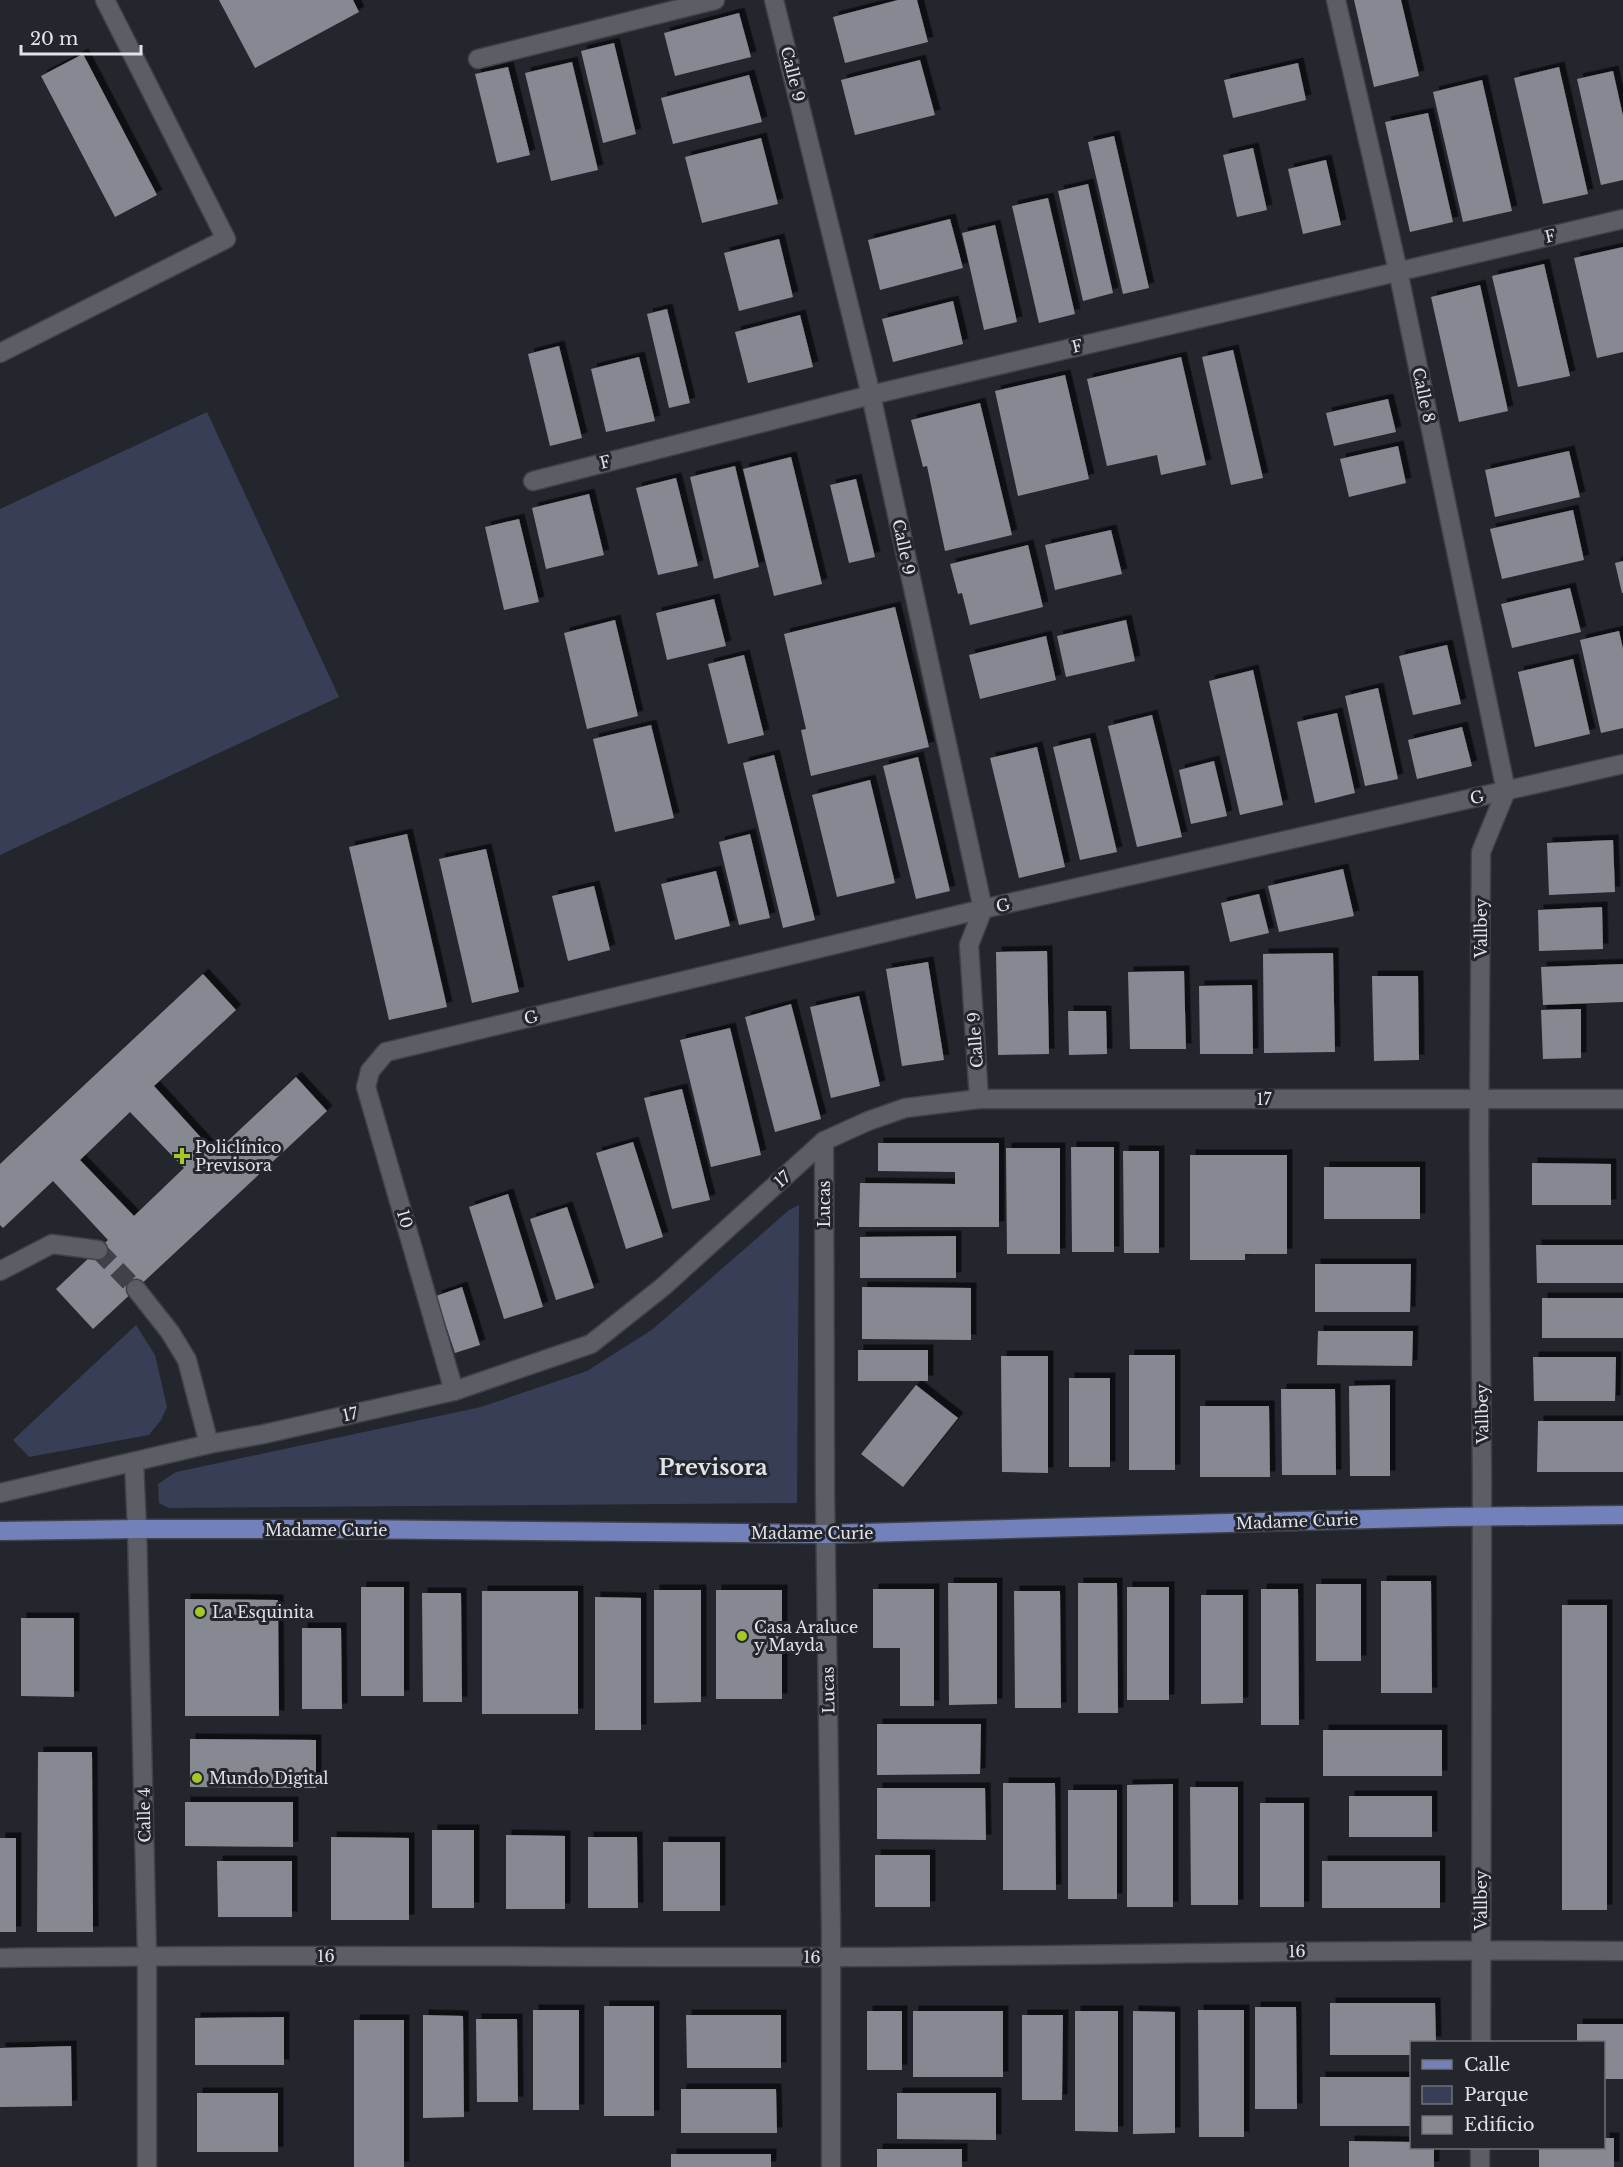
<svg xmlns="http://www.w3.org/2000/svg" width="1623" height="2167" font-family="'Libre Baskerville',serif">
<defs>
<filter id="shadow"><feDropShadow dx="5.5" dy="-5.5" stdDeviation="0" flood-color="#0009"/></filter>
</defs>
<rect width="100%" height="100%" fill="#24262d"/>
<!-- green -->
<g fill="#383e55">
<polygon points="207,412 339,697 0,855 0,509"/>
<polygon points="799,1205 797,1503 169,1508 159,1503 158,1484 176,1472 481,1407 587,1371 653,1329 789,1210"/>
<polygon points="136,1325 155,1355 167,1407 161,1420 149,1435 29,1457 13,1440"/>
</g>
<!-- building -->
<g fill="#878992" fill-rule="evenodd" filter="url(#shadow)">
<polygon points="219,0 353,0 359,12 255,68"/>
<polygon points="898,0 917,0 928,42 845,63 833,17"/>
<polygon points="1354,0 1401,0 1419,76 1374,87"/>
<polygon points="739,13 751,57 675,76 664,33"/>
<polygon points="614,43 636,134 603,143 581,51"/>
<polygon points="83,54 157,195 115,217 41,76"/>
<polygon points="920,60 935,115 855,135 841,80"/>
<polygon points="572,62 598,170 551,181 525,73"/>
<polygon points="1298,63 1306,100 1233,118 1224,80"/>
<polygon points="508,67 530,155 497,163 475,74"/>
<polygon points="1559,67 1588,194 1543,204 1514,78"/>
<polygon points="1613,71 1623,116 1623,180 1601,185 1577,79"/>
<polygon points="749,75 762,122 673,144 661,98"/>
<polygon points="1482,80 1512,211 1463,222 1433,92"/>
<polygon points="1428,113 1453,222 1410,232 1385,122"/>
<polygon points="1114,136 1149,288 1123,294 1088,142"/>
<polygon points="761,138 778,204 702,223 685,157"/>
<polygon points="1253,148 1267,210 1237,217 1223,155"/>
<polygon points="1326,160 1341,225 1303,234 1288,169"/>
<polygon points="1088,184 1113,293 1083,301 1058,191"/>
<polygon points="1048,198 1075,314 1039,323 1012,206"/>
<polygon points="950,219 963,268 880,290 868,240"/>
<polygon points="995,225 1017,322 984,330 962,233"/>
<polygon points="779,239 793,297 739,311 724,253"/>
<polygon points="1623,247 1623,352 1597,358 1574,258"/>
<polygon points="1544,264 1570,376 1518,387 1492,276"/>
<polygon points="1480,285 1508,411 1459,422 1431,297"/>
<polygon points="953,301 963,344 893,362 882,319"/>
<polygon points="667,309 690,403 669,408 647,314"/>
<polygon points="800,315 813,367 748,383 735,332"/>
<polygon points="559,346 582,438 550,446 528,354"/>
<polygon points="1233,350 1263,478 1231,485 1202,357"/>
<polygon points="639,357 655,421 606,432 591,369"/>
<polygon points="1181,357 1206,465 1161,475 1157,455 1107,466 1087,379"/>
<polygon points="1065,375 1089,479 1018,496 995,391"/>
<polygon points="1388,399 1396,432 1334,446 1326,413"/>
<polygon points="980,403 1012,535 945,551 927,466 923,467 911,420"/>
<polygon points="1398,446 1406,483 1349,497 1340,459"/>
<polygon points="1569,451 1580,497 1495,517 1485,470"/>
<polygon points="791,457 822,584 774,596 743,469"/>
<polygon points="735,466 759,567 714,579 690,477"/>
<polygon points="676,478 698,566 658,575 636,488"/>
<polygon points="856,479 875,557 849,563 830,485"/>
<polygon points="589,494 604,555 546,569 532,508"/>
<polygon points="1573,510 1584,560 1502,579 1490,529"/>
<polygon points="519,519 539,602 504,610 485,527"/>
<polygon points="1111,530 1122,574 1055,590 1045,545"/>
<polygon points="1028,545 1043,607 970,625 962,593 958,594 950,564"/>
<polygon points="1623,561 1623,593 1622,593 1615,563"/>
<polygon points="1570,588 1581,632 1512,648 1501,604"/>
<polygon points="714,599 726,646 667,660 656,613"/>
<polygon points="895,607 929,747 811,776 801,730 806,729 784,634"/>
<polygon points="615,620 638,716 587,729 564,633"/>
<polygon points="1126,620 1135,661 1066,677 1057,636"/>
<polygon points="1619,631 1623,649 1623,728 1601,733 1580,640"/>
<polygon points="1046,636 1056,680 980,699 969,655"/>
<polygon points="1447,645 1461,704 1413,715 1399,656"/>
<polygon points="744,655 764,735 728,744 708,664"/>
<polygon points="1573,659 1590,734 1535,747 1518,672"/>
<polygon points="1253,670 1283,805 1240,815 1209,681"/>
<polygon points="1378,688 1398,779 1365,786 1345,696"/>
<polygon points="1337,713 1355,793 1315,803 1297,722"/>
<polygon points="1152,715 1182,837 1137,847 1108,726"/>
<polygon points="651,725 674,818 615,832 593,739"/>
<polygon points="1462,727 1472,766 1417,779 1408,740"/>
<polygon points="1090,738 1117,852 1080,860 1053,747"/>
<polygon points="1037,747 1065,867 1019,878 990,758"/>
<polygon points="774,755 815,920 783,928 743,763"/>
<polygon points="918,757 950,891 916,899 883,766"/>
<polygon points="1214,761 1227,816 1191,824 1179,770"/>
<polygon points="870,780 895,883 837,897 812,795"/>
<polygon points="407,834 447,1007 389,1020 349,847"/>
<polygon points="750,834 770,918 739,925 719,842"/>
<polygon points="1613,840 1615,892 1549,895 1547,843"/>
<polygon points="486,849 519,992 472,1003 439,859"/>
<polygon points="1343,869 1354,916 1279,932 1268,886"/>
<polygon points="716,871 730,926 675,940 661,884"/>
<polygon points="594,886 610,950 568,961 552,896"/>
<polygon points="1259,894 1269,933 1230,942 1221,903"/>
<polygon points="1602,907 1603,949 1539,951 1538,910"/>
<polygon points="1047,951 1049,1054 998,1055 996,952"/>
<polygon points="1333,953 1335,1052 1264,1053 1263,954"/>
<polygon points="928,962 944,1060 902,1066 886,969"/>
<polygon points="1623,964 1623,1002 1543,1005 1541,967"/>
<polygon points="1184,971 1186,1049 1130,1049 1128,972"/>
<path d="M203 974 236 1010 154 1086 215 1153 296 1077 327 1111 93 1329 56 1289 108 1240 53 1181 3 1228 0 1225V1164ZM130 1112 184 1168 134 1216 80 1160Z"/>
<polygon points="1372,976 1418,976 1419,1060 1374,1061"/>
<polygon points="1252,985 1253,1054 1200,1054 1199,986"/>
<polygon points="859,996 880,1086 831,1098 810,1007"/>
<polygon points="791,1004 821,1119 775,1132 745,1017"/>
<polygon points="1581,1009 1581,1058 1543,1059 1541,1010"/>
<polygon points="1068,1011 1106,1011 1107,1054 1069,1055"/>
<polygon points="730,1028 761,1155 711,1167 680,1040"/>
<polygon points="682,1089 710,1200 672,1209 644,1098"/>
<polygon points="633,1142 663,1237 626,1249 596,1153"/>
<polygon points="878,1143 999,1143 999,1227 859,1227 860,1183 955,1184 955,1172 878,1171"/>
<polygon points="1071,1147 1114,1147 1114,1252 1072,1252"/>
<polygon points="1006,1148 1060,1148 1060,1254 1007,1254"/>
<polygon points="1123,1151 1159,1151 1159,1253 1124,1253"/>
<polygon points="1190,1155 1287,1155 1287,1254 1245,1254 1245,1260 1190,1260"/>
<polygon points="1532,1163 1611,1164 1611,1205 1532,1205"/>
<rect x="1324" y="1167" width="96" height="52"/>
<polygon points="508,1194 543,1307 504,1319 469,1207"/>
<polygon points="567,1207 594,1288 556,1300 530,1219"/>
<polygon points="956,1236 956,1278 860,1278 860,1237"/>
<polygon points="1536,1245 1623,1245 1623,1283 1537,1283"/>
<polygon points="1315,1264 1411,1264 1410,1312 1315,1312"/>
<polygon points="462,1287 480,1345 455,1353 436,1296"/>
<polygon points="862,1287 971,1288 971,1340 862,1339"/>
<rect x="1542" y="1298" width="81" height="40"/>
<polygon points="1318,1331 1413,1331 1412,1366 1317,1365"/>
<rect x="858" y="1350" width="70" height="31"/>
<rect x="1129" y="1355" width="46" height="115"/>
<polygon points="1001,1356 1048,1356 1048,1473 1002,1472"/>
<polygon points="1533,1357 1616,1357 1615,1401 1534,1401"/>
<rect x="1069" y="1378" width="41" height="89"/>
<polygon points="916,1385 958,1418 903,1487 861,1454"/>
<polygon points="1390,1385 1390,1476 1350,1476 1349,1386"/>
<polygon points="1281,1389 1335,1389 1336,1475 1282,1475"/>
<polygon points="1200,1406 1269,1406 1270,1477 1200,1477"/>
<polygon points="1538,1421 1623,1421 1623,1472 1537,1472"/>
<polygon points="1381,1581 1431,1581 1432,1693 1381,1693"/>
<polygon points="948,1583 997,1583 997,1704 949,1705"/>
<polygon points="1078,1583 1117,1583 1118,1713 1078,1713"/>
<rect x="1316" y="1584" width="45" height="77"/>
<rect x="361" y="1587" width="43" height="109"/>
<rect x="1127" y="1587" width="42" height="113"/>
<polygon points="873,1589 934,1589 934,1706 900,1706 900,1648 873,1648"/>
<polygon points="1261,1589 1298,1589 1299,1725 1261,1725"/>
<polygon points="654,1590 701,1590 701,1702 654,1703"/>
<rect x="716" y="1590" width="66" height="109"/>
<rect x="482" y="1591" width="96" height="123"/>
<polygon points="1014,1591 1060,1591 1061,1708 1015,1708"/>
<polygon points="422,1593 461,1593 462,1702 423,1702"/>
<polygon points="1201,1595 1243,1595 1243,1703 1201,1704"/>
<polygon points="595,1597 641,1598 641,1730 595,1730"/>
<polygon points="185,1599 278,1600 279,1716 185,1716"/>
<rect x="1562" y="1605" width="45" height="305"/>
<polygon points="21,1618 74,1618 74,1697 21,1696"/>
<polygon points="302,1628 341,1628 342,1709 302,1709"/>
<polygon points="877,1724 981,1724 980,1774 877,1775"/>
<rect x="1323" y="1730" width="119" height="46"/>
<polygon points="190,1739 316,1740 316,1788 190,1787"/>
<polygon points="38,1752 92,1752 93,1932 37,1932"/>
<polygon points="1003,1783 1055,1783 1056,1890 1003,1890"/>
<polygon points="1173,1784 1173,1907 1127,1907 1127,1785"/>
<polygon points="1190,1787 1238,1787 1238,1905 1191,1905"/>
<polygon points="877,1788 985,1788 986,1840 877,1839"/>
<rect x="1068" y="1790" width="49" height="109"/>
<rect x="1349" y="1796" width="83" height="41"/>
<polygon points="185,1802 293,1802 293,1847 185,1846"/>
<rect x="1260" y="1803" width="44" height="104"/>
<rect x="432" y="1830" width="42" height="78"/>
<polygon points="506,1835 565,1836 565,1909 506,1909"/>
<polygon points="331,1837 409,1838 409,1920 331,1920"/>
<polygon points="588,1837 637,1837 638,1908 588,1908"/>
<rect x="0" y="1838" width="16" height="94"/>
<rect x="663" y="1842" width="57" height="69"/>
<rect x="875" y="1855" width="55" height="52"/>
<polygon points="217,1861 292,1861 292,1917 218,1917"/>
<rect x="1322" y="1861" width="118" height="47"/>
<polygon points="1330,2003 1435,2003 1436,2042 1412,2042 1412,2055 1330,2055"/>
<rect x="604" y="2006" width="50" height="110"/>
<polygon points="1255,2007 1296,2007 1297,2109 1255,2109"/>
<rect x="533" y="2010" width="46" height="100"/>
<polygon points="1198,2010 1244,2010 1244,2137 1199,2137"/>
<rect x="867" y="2011" width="35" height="59"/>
<rect x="913" y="2011" width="90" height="66"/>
<polygon points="1075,2011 1118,2011 1118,2132 1075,2131"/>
<polygon points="1133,2011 1175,2012 1175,2133 1133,2134"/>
<polygon points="423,2015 463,2016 464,2117 423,2118"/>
<polygon points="686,2015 781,2015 781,2068 687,2068"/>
<polygon points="1022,2015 1063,2015 1062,2100 1022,2100"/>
<polygon points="284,2017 284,2065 195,2065 195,2018"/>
<polygon points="476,2019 517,2019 518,2102 477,2102"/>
<rect x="354" y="2020" width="50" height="147"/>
<polygon points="1577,2024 1623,2024 1623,2079 1604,2079 1604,2042 1577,2042"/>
<polygon points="71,2046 72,2106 0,2107 0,2048"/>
<rect x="1320" y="2077" width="92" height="49"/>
<polygon points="681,2089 776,2089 777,2133 681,2133"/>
<rect x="197" y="2093" width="81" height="59"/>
<polygon points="897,2093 996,2093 996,2140 897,2139"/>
<polygon points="1604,2138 1614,2138 1614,2167 1539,2167 1539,2148 1604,2148"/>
<polygon points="1349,2141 1412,2142 1412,2148 1434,2148 1434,2167 1349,2167"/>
<rect x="877" y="2149" width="85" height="18"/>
<rect x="671" y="2154" width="100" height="13"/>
</g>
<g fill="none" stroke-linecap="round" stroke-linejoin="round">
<!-- minor-tunnel -->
<polyline stroke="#404249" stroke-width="18" stroke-dasharray="18 9" stroke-linecap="butt" points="98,1250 136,1289"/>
<!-- minor casing -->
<g stroke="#404248" stroke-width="21">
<g id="minor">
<polyline points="774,0 871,395 983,909 969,945 979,1099"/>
<polyline points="1336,0 1398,271 1506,791"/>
<polyline points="478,59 715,0"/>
<polyline points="0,353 226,239 105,0"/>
<polyline points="533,481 871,395 1623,219"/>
<polyline points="824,1141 825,1493 831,1929 831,2167"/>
<polyline points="0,1271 52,1244 98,1250"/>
<polyline points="136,1289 170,1332 187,1360 209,1444"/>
<polyline points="454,1391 366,1087 370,1071 386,1052 983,909 1623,764"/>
<polyline points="134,1462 137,1529 147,1956 147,2167"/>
<polyline points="0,1493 209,1444 264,1434 454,1391 591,1344 664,1286 824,1141 868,1121 905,1108 979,1099 1623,1099"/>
<path d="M0 1958C285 1953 571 1958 856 1957 1112 1956 1367 1948 1623 1951"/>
<polyline points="1481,2042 1482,1480 1479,1139 1481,852 1506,791"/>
<polyline points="1480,2167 1480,2148"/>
</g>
</g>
<!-- major casing -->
<g stroke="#404248" stroke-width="21">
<polyline id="major" points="0,1531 137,1529 346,1529 826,1534 1448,1517 1623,1515"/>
</g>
<!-- minor -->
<use href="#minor" stroke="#5c5e66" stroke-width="18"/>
<!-- major -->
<use href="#major" stroke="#7381bb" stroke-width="18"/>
</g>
<!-- markers -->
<g fill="#a4c825" stroke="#24262d" stroke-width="2">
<path d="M179 1147h6v6h6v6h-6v6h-6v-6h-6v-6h6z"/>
<circle cx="200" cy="1612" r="6"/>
<circle cx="742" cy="1636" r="6"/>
<circle cx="197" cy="1778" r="6"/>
</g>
<g text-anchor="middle" stroke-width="6" stroke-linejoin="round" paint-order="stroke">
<!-- street labels -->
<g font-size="16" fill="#e2e3e8" stroke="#24262d">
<text transform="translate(793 74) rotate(76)" y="6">Calle 9</text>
<text transform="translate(1550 236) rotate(-13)" y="6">F</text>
<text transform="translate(1077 346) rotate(-13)" y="6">F</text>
<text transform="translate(1424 395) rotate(78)" y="6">Calle 8</text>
<text transform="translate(605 462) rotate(-14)" y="6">F</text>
<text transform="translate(904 547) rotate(78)" y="6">Calle 9</text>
<text transform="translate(1477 797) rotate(-13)" y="6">G</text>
<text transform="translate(1003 905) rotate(-13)" y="6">G</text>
<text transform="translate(1481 928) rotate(-90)" y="6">Vallbey</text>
<text transform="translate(531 1017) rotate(-13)" y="6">G</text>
<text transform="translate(975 1040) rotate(-94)" y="6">Calle 9</text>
<text x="1264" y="1105">17</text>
<text transform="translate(782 1179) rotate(-42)" y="6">17</text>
<text transform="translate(824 1204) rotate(-90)" y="6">Lucas</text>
<text transform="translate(405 1219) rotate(74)" y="6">10</text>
<text transform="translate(350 1414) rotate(-13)" y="6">17</text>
<text transform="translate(1482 1414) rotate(-91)" y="6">Vallbey</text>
<text transform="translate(1297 1521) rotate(-2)" y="6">Madame Curie</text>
<text x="326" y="1536">Madame Curie</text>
<text x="812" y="1539">Madame Curie</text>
<text transform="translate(828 1690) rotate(-91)" y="6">Lucas</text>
<text transform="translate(144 1815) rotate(-91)" y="6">Calle 4</text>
<text transform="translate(1481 1900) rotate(-90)" y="6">Vallbey</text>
<text transform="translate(1297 1951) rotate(-1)" y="6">16</text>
<text x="326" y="1962">16</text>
<text transform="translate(812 1957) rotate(1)" y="6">16</text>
</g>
<!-- poi labels -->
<g font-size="16" fill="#e2e3e8" stroke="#24262d" text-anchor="start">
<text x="195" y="1153">Policlínico<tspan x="195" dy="18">Previsora</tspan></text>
<text x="212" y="1618">La Esquinita</text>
<text x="754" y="1633">Casa Araluce<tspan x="754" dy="18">y Mayda</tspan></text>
<text x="209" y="1784">Mundo Digital</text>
</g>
<!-- district labels -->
<g font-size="22" font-weight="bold" fill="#e2e3e8" stroke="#24262d">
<text x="713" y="1475">Previsora</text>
</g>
</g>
<!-- legend -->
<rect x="1410" y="2041" width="195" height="108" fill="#24262d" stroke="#707278" stroke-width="1.5"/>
<rect x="1422" y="2060" width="30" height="9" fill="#7381bb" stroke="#707278" stroke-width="1.5"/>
<text x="1464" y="2071" font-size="18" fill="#e2e3e8">Calle</text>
<rect x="1422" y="2086" width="30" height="18" fill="#383e55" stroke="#707278" stroke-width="1.5"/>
<text x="1464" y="2101" font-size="18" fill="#e2e3e8">Parque</text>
<rect x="1422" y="2116" width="30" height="18" fill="#878992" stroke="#707278" stroke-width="1.5"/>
<text x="1464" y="2131" font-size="18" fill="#e2e3e8">Edificio</text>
<!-- scale -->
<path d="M21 45v9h120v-9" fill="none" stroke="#e2e3e8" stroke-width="3"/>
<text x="30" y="45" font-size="18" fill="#e2e3e8" stroke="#24262d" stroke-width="4.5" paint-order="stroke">20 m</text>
</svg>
